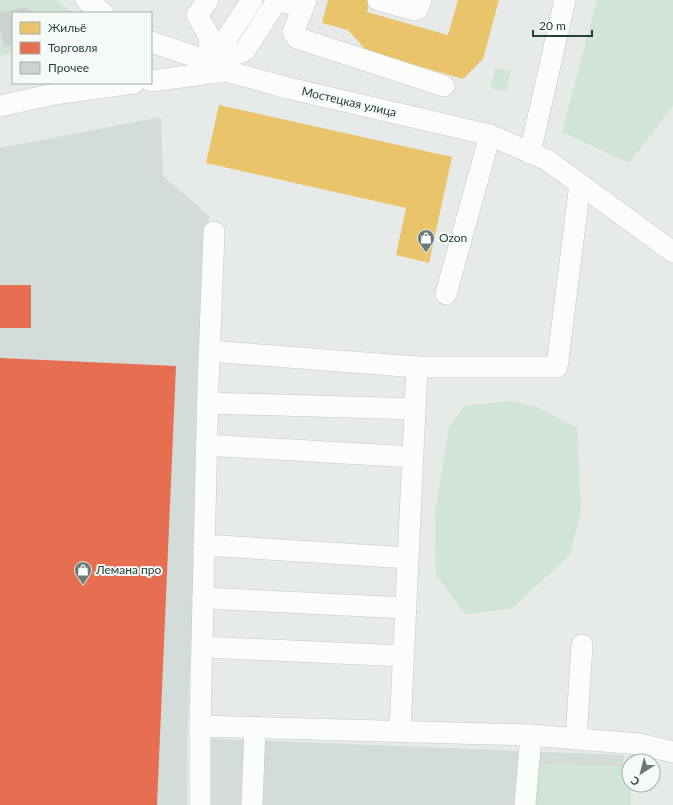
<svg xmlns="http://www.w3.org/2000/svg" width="673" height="805" font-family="Lato,sans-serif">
<rect width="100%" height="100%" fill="#e6ebe9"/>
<!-- built -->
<g fill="#d4dcd9">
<polygon points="161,117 163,176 209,216 188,712 187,805 0,805 0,148"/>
<polygon points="196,738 624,755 622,805 195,805"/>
</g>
<!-- green -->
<g fill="#d0e4d7">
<polygon points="0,0 56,0 73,13 13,13 13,53 0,56"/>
<polygon points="597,0 673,0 673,106 629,163 562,132"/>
<polygon points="495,68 511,71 506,91 491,88"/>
<polygon points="513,401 537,407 577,428 581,510 570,555 511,609 465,614 436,575 435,513 449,427 464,406"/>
<polygon points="540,764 629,766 629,785 631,785 631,805 540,805"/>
</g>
<!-- homes -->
<g fill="#e9c46a">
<polygon points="328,0 370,0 367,12 448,35 458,0 499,0 483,59 463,79 367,51 348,30 322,23"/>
<polygon points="219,105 452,157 429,263 396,255 406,208 206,163"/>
</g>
<!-- shops -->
<g fill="#e76f51">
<rect x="0" y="285" width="31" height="43"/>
<polygon points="0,358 176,366 157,805 0,805"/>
</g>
<!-- building -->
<polygon fill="#cdd2d0" points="28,7 29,13 13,13 13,45 4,47 0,26 0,12"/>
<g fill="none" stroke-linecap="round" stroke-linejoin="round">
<!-- minor casing -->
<g stroke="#c3c8c6" stroke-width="22">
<g id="minor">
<polyline points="86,0 103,13"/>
<polyline points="208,0 197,15 209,36 211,62"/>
<polyline points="378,0 414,10 418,8 421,0"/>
<polyline points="303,8 293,32 297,38 444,86"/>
<polyline points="151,42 211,62 226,71 288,88 490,135 547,160 673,252"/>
<path d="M217 53C227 54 236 57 245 50L276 2 280 1 303 8 306 0"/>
<polyline points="211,62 252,0"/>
<polyline points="151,81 226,71"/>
<polyline points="0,106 54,94 134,83"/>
<polyline points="530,153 565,0"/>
<polyline points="446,294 490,135"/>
<polyline points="209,351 417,367"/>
<polyline points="207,403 415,409"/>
<polyline points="206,445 413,457"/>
<polyline points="204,545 408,558"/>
<polyline points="203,598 406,608"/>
<polyline points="202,647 403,656"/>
<polyline points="200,726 208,387 214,232"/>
<polyline points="400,731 417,367 557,367 580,184"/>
<polyline points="576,739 582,645"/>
<polyline points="200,805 200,726 531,735"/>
<polyline points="252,805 255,727"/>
<polyline points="525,805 531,735 639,744 673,752"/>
</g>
</g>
<!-- minor -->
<use href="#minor" stroke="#fbfcfc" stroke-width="21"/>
</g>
<!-- icons -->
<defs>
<g id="shop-pin" transform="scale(0.9)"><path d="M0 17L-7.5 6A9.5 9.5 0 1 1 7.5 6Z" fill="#687b76" stroke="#f5faf7"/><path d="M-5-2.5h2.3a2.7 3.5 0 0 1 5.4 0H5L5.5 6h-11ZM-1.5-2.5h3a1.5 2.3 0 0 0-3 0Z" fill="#fff"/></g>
</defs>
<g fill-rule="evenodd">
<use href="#shop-pin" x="426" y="238"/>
<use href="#shop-pin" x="83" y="570"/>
</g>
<g text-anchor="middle" stroke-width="4" stroke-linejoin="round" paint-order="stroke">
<!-- street labels -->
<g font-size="12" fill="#243f38" stroke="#f5faf7">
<text transform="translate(349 102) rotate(13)" y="4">Мостецкая улица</text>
</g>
<!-- poi labels -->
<g font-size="12" fill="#243f38" stroke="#f5faf7" text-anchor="start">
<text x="439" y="242">Ozon</text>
<text x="96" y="574">Лемана про</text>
</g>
</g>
<!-- legend -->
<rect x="12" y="12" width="140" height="72" fill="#f5faf7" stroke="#a1afab"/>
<rect x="20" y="22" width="20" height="12" fill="#e9c46a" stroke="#a1afab"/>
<text x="48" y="32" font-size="12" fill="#243f38">Жильё</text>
<rect x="20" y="42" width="20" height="12" fill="#e76f51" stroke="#a1afab"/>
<text x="48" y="52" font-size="12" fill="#243f38">Торговля</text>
<rect x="20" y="62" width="20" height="12" fill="#cdd2d0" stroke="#a1afab"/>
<text x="48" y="72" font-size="12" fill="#243f38">Прочее</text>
<!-- north arrow -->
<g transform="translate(641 773) rotate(216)"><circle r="19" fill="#f5faf7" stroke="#a1afab"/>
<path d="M0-3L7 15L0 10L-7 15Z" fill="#687b76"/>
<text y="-6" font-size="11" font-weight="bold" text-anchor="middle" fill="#243f38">С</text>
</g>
<!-- scale -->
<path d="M533 30v6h59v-6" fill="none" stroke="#243f38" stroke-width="2"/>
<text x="539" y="30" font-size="12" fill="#243f38" stroke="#f5faf7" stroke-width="3" paint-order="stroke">20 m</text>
</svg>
